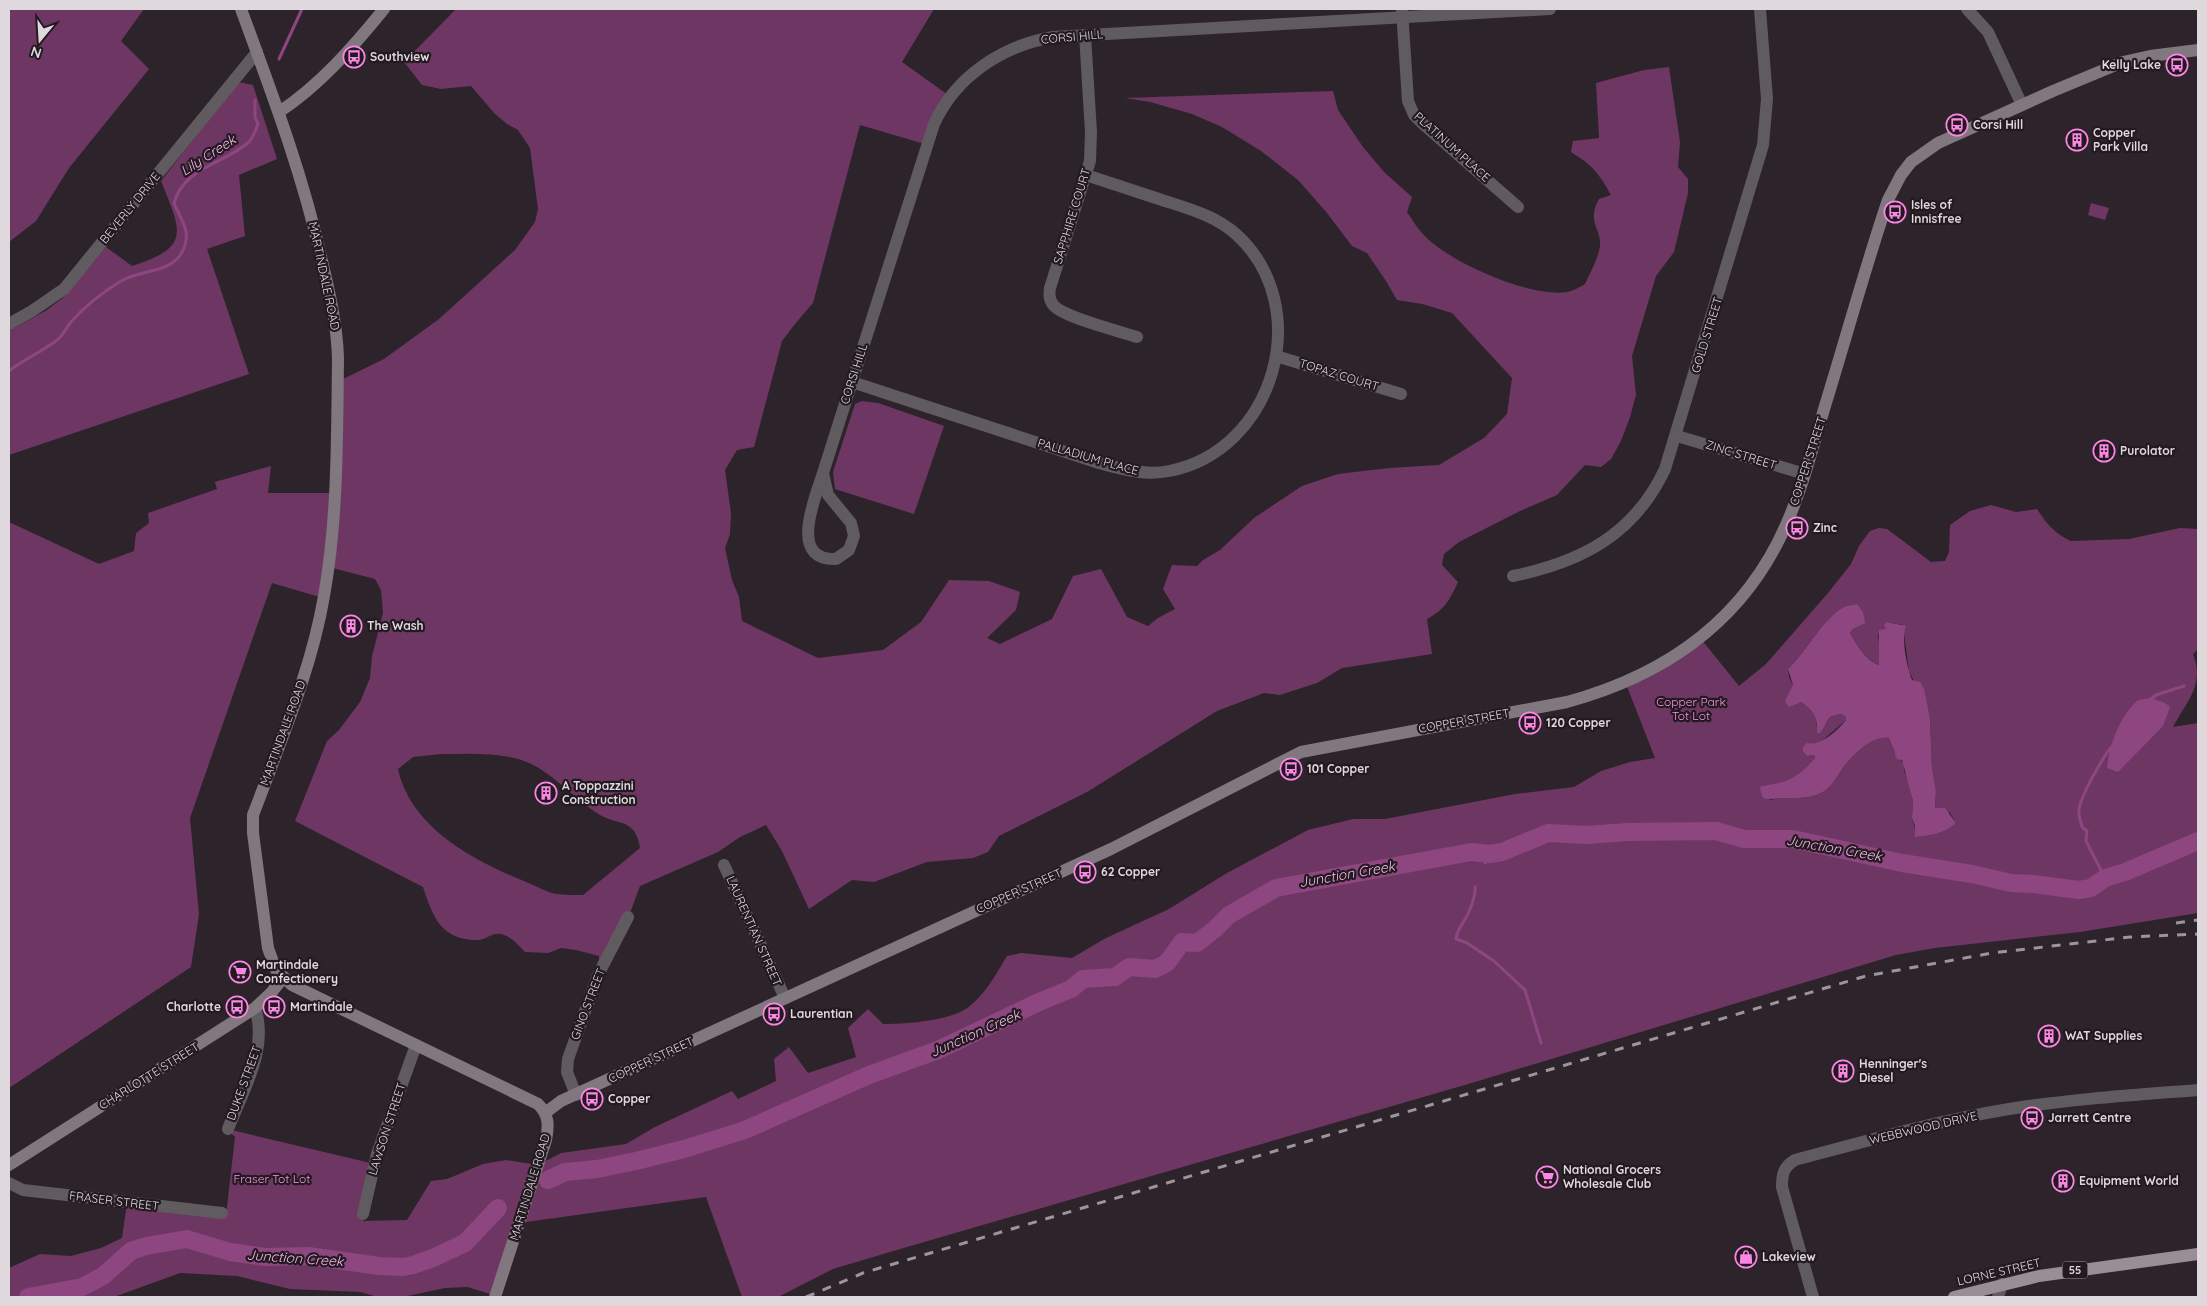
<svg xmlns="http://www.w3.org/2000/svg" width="2207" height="1306" font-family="Quicksand,sans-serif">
<rect width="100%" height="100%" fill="#2d232b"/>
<!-- green -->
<g fill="#6e3763" fill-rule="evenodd">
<polygon points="9,9 144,9 121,41 149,69 69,168 36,221 9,242"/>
<path d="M456 9H934L902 62 951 97 928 145 860 125 813 303 795 324 782 341 754 447 737 450 725 470 731 513 730 534 725 548 732 580 739 597 742 621 818 658 883 650 921 622 949 580 989 581 1020 592 1016 610 987 638 1000 644 1052 619 1073 576 1101 569 1127 617 1148 626 1158 618 1175 609 1163 589 1172 565 1197 566 1203 560 1220 550 1254 518 1302 486 1338 474 1389 468 1439 465 1484 438 1507 414 1512 378 1452 313 1422 304 1397 300 1386 281 1367 253 1352 246 1327 213 1298 180 1261 151 1222 127 1192 114 1150 102 1125 98 1333 91 1338 110 1363 147 1384 172 1412 197 1407 212C1412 219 1417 228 1423 234 1448 262 1530 298 1567 292 1573 291 1580 287 1585 284 1590 273 1598 259 1600 246 1602 229 1586 223 1599 199L1611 195C1599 173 1592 165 1571 152L1573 141 1599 138 1596 83 1644 70 1669 67 1680 142 1678 167 1688 179V193L1674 252 1656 276 1632 356 1636 395 1630 417 1621 441 1611 459 1601 467 1585 465 1557 495 1520 511 1459 542 1444 554 1442 565 1458 582C1449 601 1445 609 1427 619L1432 654 1342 668 1317 683 1280 695 1264 693 1217 711 1087 792 999 836 988 852 973 858 927 862 874 882 852 880 809 909 782 851 766 825 740 837 718 852 640 886 626 924 598 976 599 956 576 950 561 948 548 953 525 952C517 944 512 937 501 934 494 932 486 939 479 940 442 941 433 918 423 887L295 821 327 741 339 730 360 702 370 678 372 656 383 613 381 590 375 579 329 567 323 598 272 583 190 818 199 914 191 967 9 1088V522L99 564 134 551 136 533 149 523 148 513 217 489 215 482 271 466 268 493H333L337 382 384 359 439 319 515 250 535 222 538 209 530 148 518 130 507 124 495 114 471 86 441 89 422 85 404 62ZM441 754C465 754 490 752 514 758 551 766 573 802 606 818 613 821 625 822 631 828 637 833 639 841 640 848L583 895C574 895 565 895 556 894 546 892 534 885 524 881 474 861 410 827 398 769L413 757Z"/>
<path d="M238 82 253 85 277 159 239 175 245 236 207 249 249 374 9 455V331L47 310 64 297 106 247 132 266C192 247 181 231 161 181Z"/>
<polygon points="2091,203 2109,208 2105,220 2088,215"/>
<polygon points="862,401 878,403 944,426 914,514 835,489 833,472 855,404"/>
<path d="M1991 505 2016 512 2037 509C2046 523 2055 534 2071 541L2129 539 2180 528 2198 529V649L2193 654C2205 685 2187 701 2173 727L2198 723V913L2080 932 1935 948 1896 955 1475 1082 890 1252 833 1269 778 1297H742L706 1197 519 1223 494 1295 467 1287 445 1288 407 1296 378 1297 360 1292 290 1289 237 1276 180 1273 114 1297H9V1268L40 1254 71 1256 101 1248 122 1238 127 1203 226 1215 235 1137 227 1129 375 1164 363 1221 407 1220 431 1181 447 1179 483 1164 506 1160 538 1165 561 1153 626 1144 655 1127 732 1091 738 1099 776 1081 774 1059 789 1047 808 1073 856 1057 848 1028 868 1009 883 1024C906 1024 952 1021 970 1006 985 994 997 973 1007 956L1021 953 1072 958 1106 938 1169 909 1227 873 1308 830 1353 819H1385L1515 794 1574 787 1601 771 1630 762 1655 758 1626 684 1701 639 1739 686 1766 664 1828 593 1851 564 1859 546 1870 531 1879 528 1887 529 1931 562 1945 561 1949 552 1950 525 1970 511ZM1857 604 1864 623 1853 629 1850 633C1855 643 1868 661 1879 665L1880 651 1878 635 1886 629 1887 622 1903 625 1909 671 1927 708 1930 719 1932 768 1936 791 1935 809 1950 813 1956 823 1917 837 1912 818 1913 801 1908 780 1904 771V764L1894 752 1889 738C1871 736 1856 753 1845 765 1839 773 1834 784 1826 790 1809 803 1789 795 1770 800L1761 786C1789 782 1796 780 1815 759L1814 755 1807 756 1802 751 1803 747 1816 744 1823 740 1846 720 1845 716 1840 714 1830 717 1826 724 1817 728 1815 716 1809 707 1801 702 1789 677 1788 669C1807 651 1821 621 1842 608 1847 605 1852 605 1857 604Z"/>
</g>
<!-- water -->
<g fill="#8e4680">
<path d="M1857 604 1863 612 1865 623 1853 629 1850 633C1855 643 1868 662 1879 665V630L1886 629 1884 625 1887 622 1906 626C1901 641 1907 666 1912 680L1920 682 1924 689 1930 719 1932 768 1936 791 1935 808H1945L1956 823C1943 834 1931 835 1915 837V826L1912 818 1913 801 1902 760 1897 759 1889 738C1871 736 1856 753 1845 765 1839 773 1834 784 1826 790 1814 799 1799 798 1786 798 1777 798 1771 800 1763 798L1760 789 1761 786C1788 782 1797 779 1815 758L1814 755 1807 756 1802 751 1803 747 1807 743C1820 747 1838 730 1846 720L1845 716 1840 714 1830 717 1820 733H1817C1818 718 1813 709 1801 702L1789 707 1785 701 1793 685 1788 669C1807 651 1821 621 1842 608 1847 605 1852 605 1857 604Z"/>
<path d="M2151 698 2165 703 2170 707 2163 726 2118 772 2107 768C2109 745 2120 716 2138 700Z"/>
</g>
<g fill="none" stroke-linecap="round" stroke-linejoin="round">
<!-- stream -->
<g stroke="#8e4680" stroke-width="3">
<polyline points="279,59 302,9"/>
<path d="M9 371C24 359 42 352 57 340 63 336 66 328 71 322 85 306 103 292 121 281 139 270 172 273 182 252 193 232 181 221 174 203 184 167 224 164 249 142 253 137 256 130 258 124L255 117V100"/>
<polyline points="2150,700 2156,695 2184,686"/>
<polyline points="1485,863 1490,854"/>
<path d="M2105 878 2086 841 2087 831 2082 827C2081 822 2078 816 2079 811 2079 798 2104 755 2113 745"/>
<path d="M1475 887C1476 897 1469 913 1464 921 1460 928 1457 930 1456 939L1467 943 1494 961 1525 990 1541 1043"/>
</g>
<!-- river -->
<g stroke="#8e4680" stroke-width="18">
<polyline points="548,1180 565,1172 597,1169 636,1161 684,1149 745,1130 869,1075 938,1050 1039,1002 1071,989 1083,979 1115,977 1129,967 1155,969 1167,963 1182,942 1197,943 1215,929 1229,915 1276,888 1471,852 1490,854 1502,852 1548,833 1586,835 1628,832 1716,831 1744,839 1793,839 1902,863 1972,874 2011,883 2033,884 2079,890 2091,888 2105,878 2125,872 2198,841"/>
<polyline points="28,1297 82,1287 103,1276 131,1251 146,1246 187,1239 230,1252 265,1257 308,1256 379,1266 403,1267 413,1265 433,1258 465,1243 498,1208"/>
</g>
<!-- street -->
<g stroke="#605b5f" stroke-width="12">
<polyline points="1967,9 1988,32 2022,105"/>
<polyline points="1402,10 1408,101 1414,115 1422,123 1518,207"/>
<path d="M1085 35 1091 132 1090 161 1050 288C1049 295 1049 300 1054 306 1066 318 1119 331 1137 337"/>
<polyline points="9,324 32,311 64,289 257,52"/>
<polyline points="1276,356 1401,394"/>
<path d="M852 382 1099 463C1122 469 1145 476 1169 471 1274 451 1316 308 1237 235 1215 215 1186 208 1159 199 1134 191 1110 183 1086 175"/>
<polyline points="1677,436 1805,474"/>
<path d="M823 473 828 495 851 523 854 536 849 550 836 559C787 561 816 496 823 473L934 124C956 76 1002 46 1053 37L1550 9"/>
<path d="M1513 576C1581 562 1634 535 1665 469L1763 145 1767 99 1760 9"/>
<polyline points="724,865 785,998"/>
<polyline points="576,1095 567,1072 568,1059 598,975 628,917"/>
<path d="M228 1129C242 1092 269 1049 255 1008"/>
<polyline points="9,1183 23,1190 222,1213"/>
<polyline points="363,1214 377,1154 416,1045"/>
<path d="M1813 1297 1782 1187C1782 1175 1783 1167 1795 1160 1866 1141 1936 1121 2009 1109 2072 1099 2135 1095 2198 1090"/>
<polyline points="1998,1297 2002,1284"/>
</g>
<!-- secondary -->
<g stroke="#80787e" stroke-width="12">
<path d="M241 9C271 91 302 172 321 257 329 290 337 324 338 358 337 437 338 518 324 596 312 667 283 735 258 802L253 815V833L268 948 276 970 292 985 538 1104C549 1115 549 1125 546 1140L495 1297"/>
<path d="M279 112C319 86 354 46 384 9"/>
<path d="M545 1113 561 1101 1111 849 1301 752 1567 702C1666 675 1744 621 1786 525 1803 487 1813 446 1825 406 1846 338 1865 268 1888 200L1901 175 1911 162 1938 143 2053 91 2123 62 2150 56 2198 50"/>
<polyline points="9,1165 255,1008 271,993 283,978"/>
</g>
<!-- primary -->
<polyline stroke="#998e96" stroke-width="12" points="1954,1297 2039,1276 2198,1254"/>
<!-- rail -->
<g stroke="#9d959b" stroke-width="3" stroke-dasharray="9 9" stroke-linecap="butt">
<polyline points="2176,923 2198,920"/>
<polyline points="806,1297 863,1273 1866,976 1992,953 2130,937 2198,934"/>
</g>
</g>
<!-- icons -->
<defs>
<g id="bus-ring" transform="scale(1.125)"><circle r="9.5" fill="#231a21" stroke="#fc86e4" stroke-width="1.5"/><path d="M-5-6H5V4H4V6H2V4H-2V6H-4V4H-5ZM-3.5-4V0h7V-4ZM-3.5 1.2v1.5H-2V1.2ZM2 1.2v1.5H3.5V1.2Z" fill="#fc86e4"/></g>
<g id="building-ring" transform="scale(1.125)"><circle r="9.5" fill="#231a21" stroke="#fc86e4" stroke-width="1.5"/><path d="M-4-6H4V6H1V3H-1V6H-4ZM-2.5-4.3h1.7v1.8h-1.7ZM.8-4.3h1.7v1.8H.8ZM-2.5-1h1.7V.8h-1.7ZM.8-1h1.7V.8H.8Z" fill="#fc86e4"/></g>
<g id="supermarket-ring" transform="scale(1.125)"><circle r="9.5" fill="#231a21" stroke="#fc86e4" stroke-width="1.5"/><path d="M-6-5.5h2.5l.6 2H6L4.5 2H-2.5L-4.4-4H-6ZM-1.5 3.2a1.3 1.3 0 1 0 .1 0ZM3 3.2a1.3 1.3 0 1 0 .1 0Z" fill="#fc86e4"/></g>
<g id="shop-ring" transform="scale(1.125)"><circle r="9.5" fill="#231a21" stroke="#fc86e4" stroke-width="1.5"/><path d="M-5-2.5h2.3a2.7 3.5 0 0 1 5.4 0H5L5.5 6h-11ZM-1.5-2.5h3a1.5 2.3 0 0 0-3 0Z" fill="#fc86e4"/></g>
</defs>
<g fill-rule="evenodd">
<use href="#bus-ring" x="354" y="57"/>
<use href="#bus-ring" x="2177" y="65"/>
<use href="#bus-ring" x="1957" y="125"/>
<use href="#building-ring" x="2077" y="140"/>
<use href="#bus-ring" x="1895" y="212"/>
<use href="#building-ring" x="2104" y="451"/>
<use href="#bus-ring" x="1797" y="528"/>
<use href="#building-ring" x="351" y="626"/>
<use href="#bus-ring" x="1530" y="723"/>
<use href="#bus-ring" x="1291" y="769"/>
<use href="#building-ring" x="546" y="793"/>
<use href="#bus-ring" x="1085" y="872"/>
<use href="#supermarket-ring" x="240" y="972"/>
<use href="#bus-ring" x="237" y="1007"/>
<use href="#bus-ring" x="274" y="1007"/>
<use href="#bus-ring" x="774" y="1014"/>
<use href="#building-ring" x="2049" y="1036"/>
<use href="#building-ring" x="1843" y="1071"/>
<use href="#bus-ring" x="592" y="1099"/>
<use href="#bus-ring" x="2032" y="1118"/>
<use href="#supermarket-ring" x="1547" y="1177"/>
<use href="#building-ring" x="2063" y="1181"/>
<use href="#shop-ring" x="1746" y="1257"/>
</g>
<g text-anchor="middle" stroke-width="4.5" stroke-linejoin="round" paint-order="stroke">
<!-- shield labels -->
<rect fill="#231a21" stroke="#a79fa5" stroke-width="1" x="2062.5" y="1261.5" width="25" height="17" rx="4"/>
<g font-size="11" font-weight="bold" fill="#dfd8dd">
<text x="2075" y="1274">55</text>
</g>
<!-- street labels -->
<g font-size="12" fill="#dfd8dd" stroke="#231a21">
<text transform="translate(1072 37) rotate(-5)" y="4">CORSI HILL</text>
<text transform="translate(1452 147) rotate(42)" y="4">PLATINUM PLACE</text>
<text transform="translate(130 208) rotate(-51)" y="4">BEVERLY DRIVE</text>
<text transform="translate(1072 216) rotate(-73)" y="4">SAPPHIRE COURT</text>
<text transform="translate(324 276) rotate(78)" y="4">MARTINDALE ROAD</text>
<text transform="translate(1707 335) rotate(-73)" y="4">GOLD STREET</text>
<text transform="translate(854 374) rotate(-72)" y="4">CORSI HILL</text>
<text transform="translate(1339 375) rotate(17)" y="4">TOPAZ COURT</text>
<text transform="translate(1741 455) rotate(17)" y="4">ZINC STREET</text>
<text transform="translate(1088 457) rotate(16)" y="4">PALLADIUM PLACE</text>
<text transform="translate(1808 461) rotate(-72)" y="4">COPPER STREET</text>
<text transform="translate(1464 721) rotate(-10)" y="4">COPPER STREET</text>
<text transform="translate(283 733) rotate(-70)" y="4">MARTINDALE ROAD</text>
<text transform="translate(1019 891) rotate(-24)" y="4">COPPER STREET</text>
<text transform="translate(754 931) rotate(66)" y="4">LAURENTIAN STREET</text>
<text transform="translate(588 1004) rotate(-69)" y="4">GINO STREET</text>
<text transform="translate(651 1060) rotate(-25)" y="4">COPPER STREET</text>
<text transform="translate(149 1076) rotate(-32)" y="4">CHARLOTTE STREET</text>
<text transform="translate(244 1083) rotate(-70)" y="4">DUKE STREET</text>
<text transform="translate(1923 1128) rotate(-13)" y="4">WEBBWOOD DRIVE</text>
<text transform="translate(387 1129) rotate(-72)" y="4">LAWSON STREET</text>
<text transform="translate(530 1187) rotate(-73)" y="4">MARTINDALE ROAD</text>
<text transform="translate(114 1201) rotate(7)" y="4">FRASER STREET</text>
<text transform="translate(1999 1272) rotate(-13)" y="4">LORNE STREET</text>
</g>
<!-- poi labels -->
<g font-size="12" font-weight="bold" fill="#dfd8dd" stroke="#231a21" text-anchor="start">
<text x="370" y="61">Southview</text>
<text x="2161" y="69" text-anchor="end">Kelly Lake</text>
<text x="1973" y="129">Corsi Hill</text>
<text x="2093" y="137">Copper<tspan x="2093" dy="14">Park Villa</tspan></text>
<text x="1911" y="209">Isles of<tspan x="1911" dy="14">Innisfree</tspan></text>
<text x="2120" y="455">Purolator</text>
<text x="1813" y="532">Zinc</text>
<text x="367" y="630">The Wash</text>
<text x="1546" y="727">120 Copper</text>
<text x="1307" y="773">101 Copper</text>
<text x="562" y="790">A Toppazzini<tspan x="562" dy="14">Construction</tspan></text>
<text x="1101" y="876">62 Copper</text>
<text x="256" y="969">Martindale<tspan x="256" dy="14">Confectionery</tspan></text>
<text x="221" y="1011" text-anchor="end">Charlotte</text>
<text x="290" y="1011">Martindale</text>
<text x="790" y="1018">Laurentian</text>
<text x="2065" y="1040">WAT Supplies</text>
<text x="1859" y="1068">Henninger's<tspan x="1859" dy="14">Diesel</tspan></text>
<text x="608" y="1103">Copper</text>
<text x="2048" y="1122">Jarrett Centre</text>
<text x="1563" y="1174">National Grocers<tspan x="1563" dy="14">Wholesale Club</tspan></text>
<text x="2079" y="1185">Equipment World</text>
<text x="1762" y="1261">Lakeview</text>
</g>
<!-- park labels -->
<g font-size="12" fill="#fb97e6" stroke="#231a21">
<text x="1691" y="706">Copper Park<tspan x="1691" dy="14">Tot Lot</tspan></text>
<text x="272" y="1183">Fraser Tot Lot</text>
</g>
<!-- water labels -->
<g font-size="14" font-style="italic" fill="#f5b8e6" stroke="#231a21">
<text transform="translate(208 155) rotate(-33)" y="5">Lily Creek</text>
<text transform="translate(1834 848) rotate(10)" y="5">Junction Creek</text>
<text transform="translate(1347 874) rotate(-10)" y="5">Junction Creek</text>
<text transform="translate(975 1033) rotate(-24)" y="5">Junction Creek</text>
<text transform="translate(295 1258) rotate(4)" y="5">Junction Creek</text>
</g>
</g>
<!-- border -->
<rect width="2207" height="1306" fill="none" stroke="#dfd8dd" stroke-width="20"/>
<!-- north arrow -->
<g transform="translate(40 40) rotate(198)" stroke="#231a21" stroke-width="4" paint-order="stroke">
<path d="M0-4L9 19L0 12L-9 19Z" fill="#dfd8dd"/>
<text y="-8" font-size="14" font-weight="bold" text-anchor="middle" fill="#dfd8dd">N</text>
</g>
</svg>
